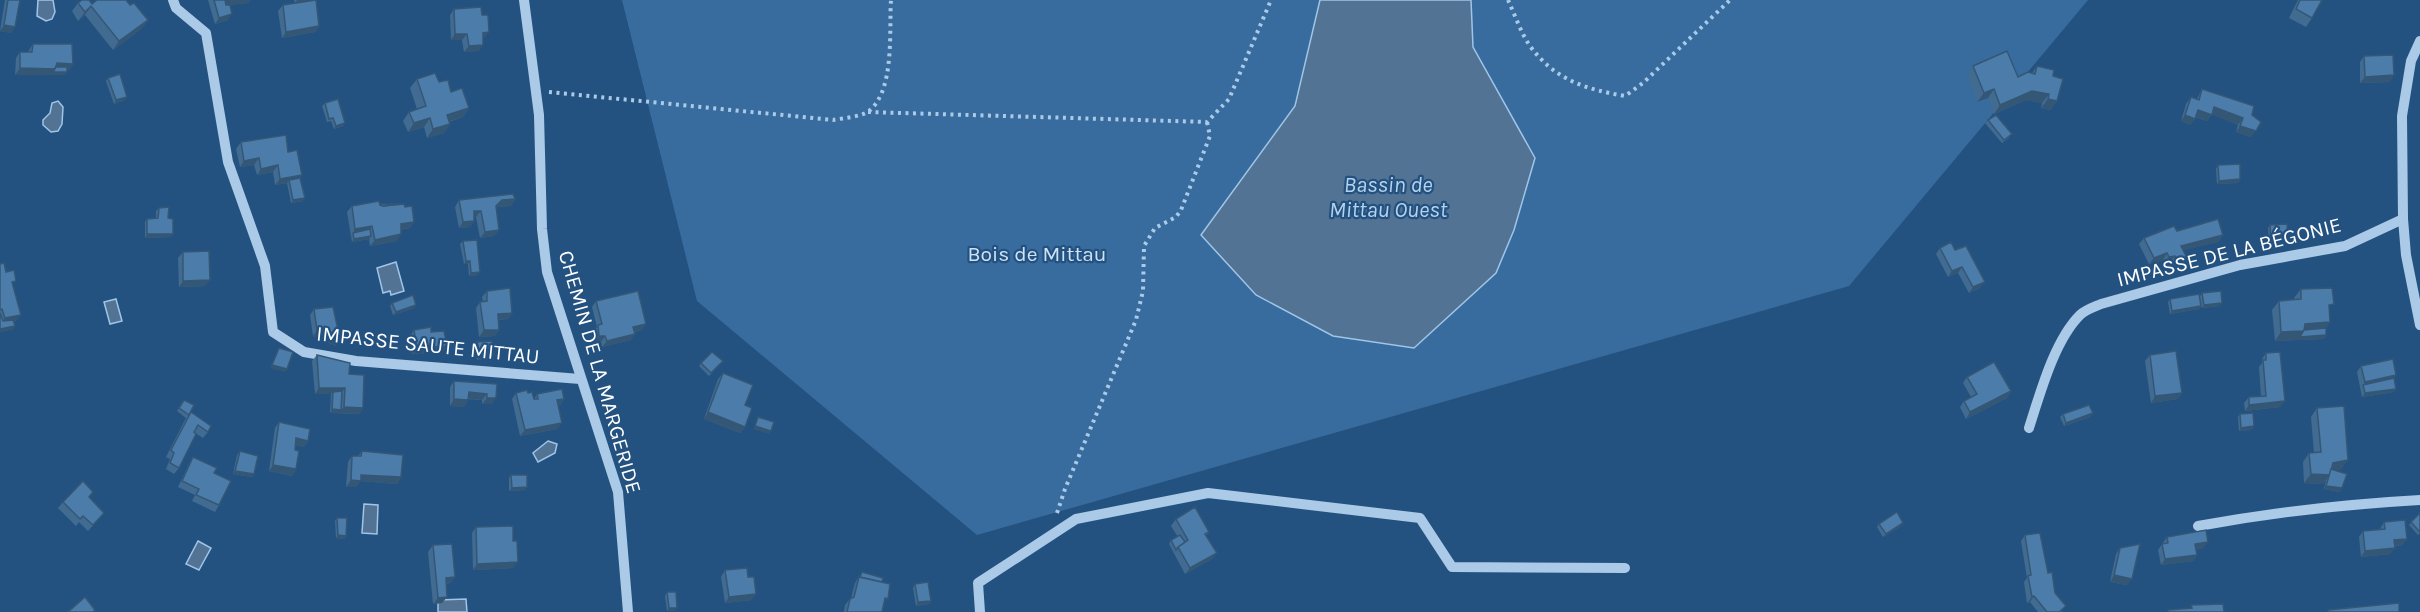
<svg xmlns="http://www.w3.org/2000/svg" width="2420" height="612" font-family="Karla,sans-serif">
<rect width="100%" height="100%" fill="#245280"/>
<!-- green -->
<polygon fill="#386c9e" points="622,0 2088,0 1849,286 977,535 697,301"/>
<!-- water -->
<g fill="#527394" stroke="#9fc5e8" stroke-width="1.5">
<polygon points="38,0 53,0 55,12 52,19 46,21 37,16"/>
<polygon points="1320,0 1471,0 1473,47 1535,158 1514,230 1496,273 1414,348 1333,336 1256,295 1201,235 1295,106"/>
<polygon points="58,101 63,107 62,124 58,131 51,132 43,125 43,120 50,113 52,103"/>
<polygon points="396,262 404,291 391,295 390,291 383,293 377,268"/>
<polygon points="116,299 122,321 110,324 104,302"/>
<polygon points="548,441 557,444 555,453 538,462 533,453"/>
<polygon points="364,504 378,505 377,534 362,533"/>
<polygon points="198,541 211,548 199,570 186,564"/>
<polygon points="466,599 467,612 438,612 438,600"/>
</g>
<g fill="none" stroke-linecap="round" stroke-linejoin="round">
<!-- path -->
<g stroke="#aacae7" stroke-width="4" stroke-dasharray="3 4.5" stroke-linecap="butt">
<path d="M1508 0C1515 15 1521 33 1530 46 1555 80 1585 89 1625 96L1643 83 1730 0"/>
<path d="M549 92 833 120C843 118 861 117 869 111 895 90 889 31 891 0"/>
<polyline points="868,112 1207,122 1229,99 1271,0"/>
<polyline points="1057,513 1065,489 1136,320 1143,291 1144,246 1155,228 1176,217 1181,210 1210,136 1207,122"/>
</g>
<!-- minor -->
<g stroke="#aacae7" stroke-width="10">
<polyline points="173,0 176,8 206,33 228,162 265,266 273,332 304,352 356,361 580,379"/>
<polyline points="524,0 539,115 542,229 547,272 618,492 628,612"/>
<polyline points="2420,41 2411,61 2402,116 2403,219 2406,255 2420,325"/>
<path d="M2029 428C2040 394 2054 341 2080 315 2085 310 2094 307 2101 304L2240 265 2345 246 2403 219"/>
<path d="M2198 526C2269 513 2348 504 2420 500"/>
<polyline points="980,612 978,583 1076,519 1208,493 1420,518 1452,567 1625,568"/>
</g>
</g>
<!-- wall -->
<g fill="#416b91">
<polygon points="5,0 20,0 11,33 0,31"/>
<polygon points="208,0 250,0 248,3 228,5 228,20 215,24"/>
<polygon points="294,0 310,0 309,1 319,26 315,32 282,38 278,11 283,5 295,3"/>
<polygon points="2298,0 2322,0 2312,18 2306,27 2289,18"/>
<polygon points="78,3 92,4 130,5 148,20 141,29 113,50 85,15 78,21 72,11"/>
<polygon points="454,9 484,38 483,38 479,51 464,52 462,40 451,40 450,15"/>
<polygon points="33,44 73,64 69,70 67,70 65,75 15,75 16,58 20,52 28,52 29,50"/>
<polygon points="2364,56 2390,82 2360,83 2360,62"/>
<polygon points="1973,66 2018,77 2032,73 2037,66 2053,76 2051,110 2041,108 2042,103 2026,100 1994,114 1988,98 1977,102 1967,75"/>
<polygon points="108,78 125,100 114,104 106,81"/>
<polygon points="417,79 439,82 451,92 469,108 463,117 449,122 450,124 444,133 427,138 424,127 408,132 403,121 409,112 417,109 410,88"/>
<polygon points="2202,89 2252,115 2251,137 2236,132 2238,125 2212,114 2207,121 2195,117 2190,125 2181,121 2186,104 2191,97 2197,99"/>
<polygon points="325,103 345,123 343,126 334,129 331,121 327,122 322,106"/>
<polygon points="1988,120 2010,137 2002,143 1985,123"/>
<polygon points="241,142 288,152 302,175 300,178 303,201 291,203 287,183 275,185 273,172 257,175 254,165 240,167 236,149"/>
<polygon points="2218,165 2240,179 2238,183 2217,184 2216,169"/>
<polygon points="515,199 511,206 498,207 496,208 499,230 494,236 480,238 476,217 474,217 474,221 470,227 459,228 455,207 459,200"/>
<polygon points="380,204 405,207 414,222 410,228 401,230 397,241 370,246 369,239 352,242 347,212 352,206"/>
<polygon points="159,208 168,218 173,234 171,237 145,238 145,222 147,219 156,218 156,211"/>
<polygon points="2270,225 2286,241 2269,243 2268,228"/>
<polygon points="2177,231 2223,235 2218,242 2183,250 2187,258 2182,264 2172,268 2170,262 2165,264 2163,260 2149,264 2139,244 2144,238"/>
<polygon points="463,241 478,275 469,276 468,264 464,264 460,244"/>
<polygon points="1940,248 1955,250 1980,288 1969,293 1958,273 1948,277 1936,254"/>
<polygon points="183,252 205,286 179,287 178,258"/>
<polygon points="0,264 6,272 13,285 16,321 14,322 13,329 0,332"/>
<polygon points="2301,289 2330,311 2330,322 2326,328 2326,335 2324,339 2275,341 2272,310 2279,301 2295,299 2294,298"/>
<polygon points="487,291 512,313 508,319 498,320 499,330 494,336 479,337 476,308 480,302 483,302 482,297"/>
<polygon points="2202,293 2220,306 2202,308 2201,306 2199,309 2170,314 2168,302 2170,299 2200,296"/>
<polygon points="596,301 642,330 634,332 631,340 602,347 601,342 595,342 594,331 597,327 592,307"/>
<polygon points="392,303 416,305 414,308 393,315 390,306"/>
<polygon points="314,309 336,346 313,336 310,315"/>
<polygon points="414,330 431,332 442,352 412,354 410,336"/>
<polygon points="477,342 492,359 477,360 475,345"/>
<polygon points="2266,353 2280,407 2245,411 2244,403 2249,397 2261,396 2259,367 2262,363 2262,359"/>
<polygon points="317,355 349,374 363,408 359,414 330,413 331,394 315,394 312,361"/>
<polygon points="2150,355 2182,393 2177,399 2151,403 2145,361"/>
<polygon points="723,361 709,376 699,366 701,363"/>
<polygon points="2361,366 2396,375 2394,378 2394,392 2362,397 2357,372"/>
<polygon points="723,373 745,405 745,427 740,433 704,419 718,379"/>
<polygon points="1967,377 2011,391 2007,398 1966,419 1960,407 1964,401 1971,397 1963,383"/>
<polygon points="454,381 497,384 492,404 482,404 482,400 468,399 464,407 450,406 450,387"/>
<polygon points="516,393 528,393 534,399 537,394 564,399 560,405 558,405 557,429 520,436 512,399"/>
<polygon points="184,400 189,415 208,432 203,438 194,432 179,468 174,474 166,469 170,459 166,457 186,418 177,411"/>
<polygon points="2317,408 2342,469 2335,470 2340,492 2324,489 2326,480 2323,484 2304,483 2303,462 2309,453 2314,453 2311,417"/>
<polygon points="2093,413 2090,417 2064,426 2060,417 2063,414"/>
<polygon points="2240,414 2252,430 2239,431 2238,417"/>
<polygon points="279,422 308,441 304,447 295,445 296,469 292,476 269,471 275,428"/>
<polygon points="240,451 254,474 252,477 233,474 237,455"/>
<polygon points="362,451 401,477 397,484 360,481 356,487 346,487 348,462 352,456 358,456"/>
<polygon points="193,457 219,505 215,512 192,501 195,495 178,487 189,464"/>
<polygon points="511,475 527,487 525,490 509,491 509,478"/>
<polygon points="89,497 104,513 88,531 79,522 76,526 58,508 63,502"/>
<polygon points="2420,513 2420,533 2418,535 2409,525"/>
<polygon points="337,518 346,536 344,539 336,538 335,521"/>
<polygon points="1176,519 1209,532 1206,536 1217,553 1212,559 1185,574 1169,544 1171,540 1178,537 1171,526"/>
<polygon points="2384,522 2403,545 2395,546 2390,554 2361,557 2359,537 2363,531 2380,529"/>
<polygon points="1879,524 1901,526 1883,537 1877,527"/>
<polygon points="476,527 513,541 513,568 473,570 472,533"/>
<polygon points="2025,535 2048,573 2062,612 2038,612 2030,602 2027,603 2024,582 2027,578 2021,541"/>
<polygon points="2167,537 2204,548 2196,549 2197,555 2193,561 2161,565 2158,550"/>
<polygon points="433,545 455,577 450,583 446,584 447,597 442,603 433,604 428,552"/>
<polygon points="2120,548 2127,585 2110,582 2116,554"/>
<polygon points="725,570 748,577 752,600 725,603 721,577"/>
<polygon points="862,572 882,582 883,605 882,612 844,612 845,605 850,599 851,598 855,583"/>
<polygon points="915,584 931,601 929,604 916,606 913,588"/>
<polygon points="667,592 675,611 667,611 665,596"/>
</g>
<!-- shaded-wall -->
<g fill="#355776">
<polygon points="225,0 250,0 248,3 221,6"/>
<polygon points="297,0 310,0 309,1 295,4"/>
<polygon points="91,6 85,15 78,21 85,12"/>
<polygon points="232,14 228,20 215,24 219,18"/>
<polygon points="148,20 141,29 113,50 119,41"/>
<polygon points="4,25 15,27 11,33 0,31"/>
<polygon points="319,26 315,32 282,38 286,32"/>
<polygon points="489,32 484,38 478,39 483,33"/>
<polygon points="455,34 467,34 462,40 451,40"/>
<polygon points="483,45 479,51 464,52 469,46"/>
<polygon points="57,63 73,64 69,70 55,70 67,72 65,75 15,75 20,68"/>
<polygon points="2394,75 2390,82 2360,83 2365,77"/>
<polygon points="1994,89 1988,98 1977,102 1984,93"/>
<polygon points="2032,91 2049,94 2042,103 2026,100 1994,114 2000,105"/>
<polygon points="127,97 125,100 114,104 116,100"/>
<polygon points="2048,99 2057,101 2051,110 2041,108"/>
<polygon points="2214,107 2243,118 2238,125 2210,114"/>
<polygon points="469,108 463,117 441,124 447,115"/>
<polygon points="2198,110 2212,115 2207,121 2194,116"/>
<polygon points="2185,115 2195,119 2190,125 2181,121"/>
<polygon points="430,118 424,127 408,132 414,123"/>
<polygon points="345,123 343,126 334,129 336,126"/>
<polygon points="450,124 444,133 427,138 433,129"/>
<polygon points="2240,126 2256,131 2251,137 2236,132"/>
<polygon points="259,158 254,165 240,167 244,161"/>
<polygon points="278,165 273,172 257,175 261,169"/>
<polygon points="302,175 298,181 289,180 287,183 275,185 280,179"/>
<polygon points="2240,179 2238,183 2217,184 2219,181"/>
<polygon points="305,198 303,201 291,203 293,200"/>
<polygon points="515,199 511,206 498,207 491,213 496,206 502,200"/>
<polygon points="474,211 481,211 476,217 469,217"/>
<polygon points="474,221 470,227 459,228 463,222"/>
<polygon points="414,222 410,228 396,231 401,224"/>
<polygon points="372,226 368,233 353,233 355,229"/>
<polygon points="499,230 494,236 480,238 485,232"/>
<polygon points="147,234 173,234 171,237 145,238"/>
<polygon points="401,234 397,241 370,246 375,240"/>
<polygon points="2223,235 2218,242 2177,252 2181,246"/>
<polygon points="371,236 369,239 352,242 354,239"/>
<polygon points="2288,238 2286,241 2269,243 2271,240"/>
<polygon points="2167,253 2163,260 2149,264 2154,258"/>
<polygon points="2175,256 2170,262 2165,264 2169,257"/>
<polygon points="2187,258 2182,264 2172,268 2177,262"/>
<polygon points="466,261 470,261 468,264 464,264"/>
<polygon points="1962,267 1958,273 1948,277 1952,271"/>
<polygon points="480,272 478,275 469,276 471,273"/>
<polygon points="210,280 205,286 179,287 183,281"/>
<polygon points="1985,282 1980,288 1969,293 1973,287"/>
<polygon points="2222,303 2220,306 2202,308 2204,305"/>
<polygon points="416,305 414,308 393,315 396,312"/>
<polygon points="2201,306 2199,309 2170,314 2172,311"/>
<polygon points="512,313 508,319 493,320 498,314"/>
<polygon points="21,315 16,321 0,325 5,318"/>
<polygon points="2330,322 2324,331 2326,335 2324,339 2275,341 2281,332 2305,324"/>
<polygon points="646,324 642,330 629,333 633,327"/>
<polygon points="15,326 13,329 0,332 0,329"/>
<polygon points="317,330 340,339 336,346 313,336"/>
<polygon points="484,330 499,330 494,336 479,337"/>
<polygon points="635,334 631,340 602,347 607,341"/>
<polygon points="599,336 605,336 601,342 595,342"/>
<polygon points="447,346 442,352 412,354 417,348"/>
<polygon points="494,355 492,359 477,360 480,357"/>
<polygon points="272,365 287,369 285,372 270,368"/>
<polygon points="2396,375 2392,381 2363,385 2365,382"/>
<polygon points="319,388 345,388 340,395 333,392 331,394 315,394"/>
<polygon points="2396,389 2394,392 2362,397 2365,393"/>
<polygon points="2011,391 2007,398 1966,419 1970,412"/>
<polygon points="469,392 487,394 482,400 464,398"/>
<polygon points="2182,393 2177,399 2151,403 2155,396"/>
<polygon points="487,398 496,398 492,404 482,404"/>
<polygon points="454,399 468,400 464,407 450,406"/>
<polygon points="564,399 560,405 553,406 557,400"/>
<polygon points="2285,401 2280,407 2245,411 2249,405"/>
<polygon points="344,407 363,408 359,414 330,413 332,409 341,410"/>
<polygon points="708,412 745,427 740,433 704,419"/>
<polygon points="2093,413 2090,417 2064,426 2066,423"/>
<polygon points="562,423 557,429 520,436 525,430"/>
<polygon points="755,426 771,431 769,434 753,429"/>
<polygon points="2254,426 2252,430 2239,431 2241,428"/>
<polygon points="296,438 308,441 304,447 292,445"/>
<polygon points="2348,460 2342,469 2330,471 2333,463"/>
<polygon points="273,465 296,469 292,476 269,471"/>
<polygon points="235,471 254,474 252,477 233,474"/>
<polygon points="2311,474 2330,475 2323,484 2304,483"/>
<polygon points="361,475 401,477 397,484 360,481 356,487 346,487 351,480"/>
<polygon points="2326,486 2342,488 2340,492 2324,489"/>
<polygon points="527,487 525,490 509,491 512,488"/>
<polygon points="1903,523 1901,526 1883,537 1886,534"/>
<polygon points="338,535 346,536 344,539 336,538"/>
<polygon points="2407,539 2403,545 2390,546 2394,540"/>
<polygon points="2208,542 2204,548 2191,550 2195,544"/>
<polygon points="2395,548 2390,554 2361,557 2365,551"/>
<polygon points="1217,553 1212,559 1185,574 1190,568"/>
<polygon points="2197,555 2193,561 2161,565 2165,559"/>
<polygon points="518,562 513,568 473,570 477,564"/>
<polygon points="2114,575 2132,579 2127,585 2110,582"/>
<polygon points="455,577 450,583 441,584 446,578"/>
<polygon points="756,594 752,600 725,603 729,597"/>
<polygon points="2034,596 2030,602 2027,603 2032,597"/>
<polygon points="447,597 442,603 433,604 438,598"/>
<polygon points="931,601 929,604 916,606 918,602"/>
<polygon points="669,608 677,608 675,611 667,611"/>
</g>
<!-- building -->
<g fill="#4c7ca9" stroke="#355776" stroke-width="1.5">
<polygon points="8,0 20,0 15,27 4,25"/>
<polygon points="82,0 89,0 92,4 97,0 126,0 130,5 134,3 148,20 119,41 91,6 85,12 78,3"/>
<polygon points="214,0 226,0 225,0 226,5 230,5 232,14 219,18"/>
<polygon points="316,0 319,26 286,32 283,5"/>
<polygon points="2300,0 2322,0 2312,18 2296,9"/>
<polygon points="481,7 482,15 488,15 489,32 483,33 483,45 469,46 467,34 455,34 454,9"/>
<polygon points="33,44 72,44 73,64 57,63 55,69 20,68 20,52 32,52"/>
<polygon points="2007,51 2018,77 2028,72 2035,74 2037,66 2054,70 2053,76 2063,79 2057,101 2048,99 2049,94 2032,91 2000,105 1994,89 1984,93 1973,66"/>
<polygon points="2393,55 2394,75 2365,77 2364,56"/>
<polygon points="56,67 67,67 67,72 53,72"/>
<polygon points="435,73 439,82 448,80 451,92 462,88 469,108 447,115 450,124 433,129 430,118 414,123 409,112 426,106 417,79"/>
<polygon points="120,74 127,97 116,100 108,78"/>
<polygon points="2202,89 2254,106 2252,115 2261,122 2256,131 2240,126 2243,118 2214,107 2212,115 2198,110 2195,119 2185,115 2191,97 2199,100"/>
<polygon points="338,99 345,123 336,126 333,118 329,119 325,103"/>
<polygon points="1996,115 2012,134 2004,140 1988,120"/>
<polygon points="286,135 288,152 297,150 302,175 280,179 278,165 261,169 259,158 244,161 241,142"/>
<polygon points="2240,164 2240,179 2219,181 2218,165"/>
<polygon points="300,178 305,198 293,200 289,180"/>
<polygon points="513,194 515,199 502,200 496,206 499,230 485,232 481,211 474,211 474,221 463,222 459,200"/>
<polygon points="379,201 380,205 383,206 404,204 405,207 412,206 414,222 401,224 401,234 375,240 372,226 355,229 352,206"/>
<polygon points="380,204 401,204 383,206 380,205"/>
<polygon points="169,207 168,218 173,219 173,234 147,234 147,219 158,218 159,208"/>
<polygon points="2218,219 2223,235 2181,246 2187,258 2177,262 2175,256 2169,257 2167,253 2154,258 2144,238 2174,226 2177,231"/>
<polygon points="2287,224 2288,238 2271,240 2270,225"/>
<polygon points="370,229 371,236 354,239 353,233"/>
<polygon points="477,240 480,272 471,273 470,261 466,261 463,241"/>
<polygon points="1951,242 1955,250 1966,246 1985,282 1973,287 1962,267 1952,271 1940,248"/>
<polygon points="209,251 210,280 183,281 183,252"/>
<polygon points="4,263 6,272 14,270 16,281 12,282 21,315 5,318 2,309 0,310 0,264"/>
<polygon points="510,288 512,313 498,314 499,330 484,330 480,302 487,301 487,291"/>
<polygon points="2332,288 2334,304 2329,305 2330,322 2305,324 2304,331 2281,332 2279,301 2301,299 2301,289"/>
<polygon points="638,291 646,324 633,327 635,334 607,341 605,336 599,336 598,325 602,324 596,301"/>
<polygon points="2221,291 2222,303 2204,305 2202,293"/>
<polygon points="2199,294 2201,306 2172,311 2170,299"/>
<polygon points="413,295 416,305 396,312 392,303"/>
<polygon points="333,307 340,339 317,330 314,309"/>
<polygon points="0,313 3,321 13,320 15,326 0,329"/>
<polygon points="431,327 431,332 444,331 447,346 417,348 414,330"/>
<polygon points="2326,328 2326,335 2300,337 2304,330"/>
<polygon points="492,341 494,355 480,357 477,342"/>
<polygon points="279,348 293,352 287,369 272,365"/>
<polygon points="2176,351 2182,393 2155,396 2150,355"/>
<polygon points="712,352 723,361 711,373 701,363"/>
<polygon points="2280,352 2285,401 2249,405 2249,397 2266,396 2263,360 2266,360 2266,353"/>
<polygon points="317,355 350,363 349,374 364,375 363,408 344,407 345,388 319,388"/>
<polygon points="2393,359 2396,375 2365,382 2361,366"/>
<polygon points="1994,362 2011,391 1970,412 1964,401 1977,394 1967,377"/>
<polygon points="723,373 753,385 745,405 752,408 745,427 708,412"/>
<polygon points="2394,378 2396,389 2365,393 2363,385"/>
<polygon points="454,381 497,384 496,398 487,398 487,394 469,392 468,400 454,399"/>
<polygon points="562,389 564,399 557,400 562,423 525,430 516,393 527,390 528,393 532,392 534,399 538,399 537,394"/>
<polygon points="342,391 341,410 332,409 333,392"/>
<polygon points="184,400 194,405 189,415 179,408"/>
<polygon points="2089,405 2093,413 2066,423 2063,414"/>
<polygon points="2344,406 2348,460 2333,463 2330,475 2311,474 2309,453 2321,452 2317,408"/>
<polygon points="191,412 211,426 208,432 198,425 194,432 196,434 179,468 170,463 174,453 171,450"/>
<polygon points="2253,413 2254,426 2241,428 2240,414"/>
<polygon points="758,417 774,422 771,431 755,426"/>
<polygon points="279,422 310,429 308,441 296,438 295,450 299,451 296,469 273,465"/>
<polygon points="240,451 258,456 254,474 235,471"/>
<polygon points="362,451 403,455 401,477 361,475 361,481 351,480 352,456 361,456"/>
<polygon points="193,457 217,468 214,473 231,481 219,505 196,495 199,489 182,481"/>
<polygon points="2331,469 2347,474 2342,488 2326,486"/>
<polygon points="511,475 527,475 527,487 512,488"/>
<polygon points="83,481 93,492 89,497 104,513 93,525 83,516 80,519 63,502"/>
<polygon points="1195,507 1209,532 1205,534 1217,553 1190,568 1178,547 1188,540 1176,519"/>
<polygon points="1897,512 1903,523 1886,534 1879,524"/>
<polygon points="2420,513 2420,532 2411,522"/>
<polygon points="337,518 347,518 346,536 338,535"/>
<polygon points="2405,520 2407,539 2394,540 2395,548 2365,551 2363,531 2385,529 2384,522"/>
<polygon points="513,526 513,541 517,541 518,562 477,564 476,527"/>
<polygon points="2206,530 2208,542 2195,544 2197,555 2165,559 2162,544 2168,543 2167,537"/>
<polygon points="2040,533 2048,573 2052,572 2055,593 2066,606 2059,612 2047,612 2034,596 2032,597 2028,576 2031,575 2025,535"/>
<polygon points="1180,535 1185,542 1178,547 1176,550 1171,540"/>
<polygon points="452,544 455,577 446,578 447,597 438,598 433,545"/>
<polygon points="2140,544 2132,579 2114,575 2120,548"/>
<polygon points="747,568 748,577 754,577 756,594 729,597 725,570"/>
<polygon points="862,572 883,578 882,582 860,577"/>
<polygon points="859,577 890,584 888,599 885,598 882,612 847,612 850,599 854,597"/>
<polygon points="928,582 931,601 918,602 915,584"/>
<polygon points="667,592 676,592 677,608 669,608"/>
<polygon points="85,597 95,610 93,612 68,612"/>
<polygon points="2399,603 2399,612 2328,612 2328,610"/>
<polygon points="2223,604 2224,612 2168,612 2168,610 2192,608 2191,605"/>
</g>
<g text-anchor="middle" stroke-width="4.5" stroke-linejoin="round" paint-order="stroke">
<!-- street labels -->
<g font-size="21" fill="#fff" stroke="#245280">
<text transform="translate(2229 252) rotate(-14)" y="7">IMPASSE DE LA BÉGONIE</text>
<text transform="translate(428 345) rotate(6)" y="7">IMPASSE SAUTE MITTAU</text>
<text transform="translate(600 372) rotate(74)" y="7">CHEMIN DE LA MARGERIDE</text>
</g>
<!-- park labels -->
<g font-size="21" fill="#cee2f5" stroke="#245280">
<text x="1037" y="261">Bois de Mittau</text>
</g>
<!-- water labels -->
<g font-size="22" font-style="italic" fill="#b6d3ee" stroke="#245280">
<text x="1388" y="192">Bassin de<tspan x="1388" dy="25">Mittau Ouest</tspan></text>
</g>
</g>
</svg>
